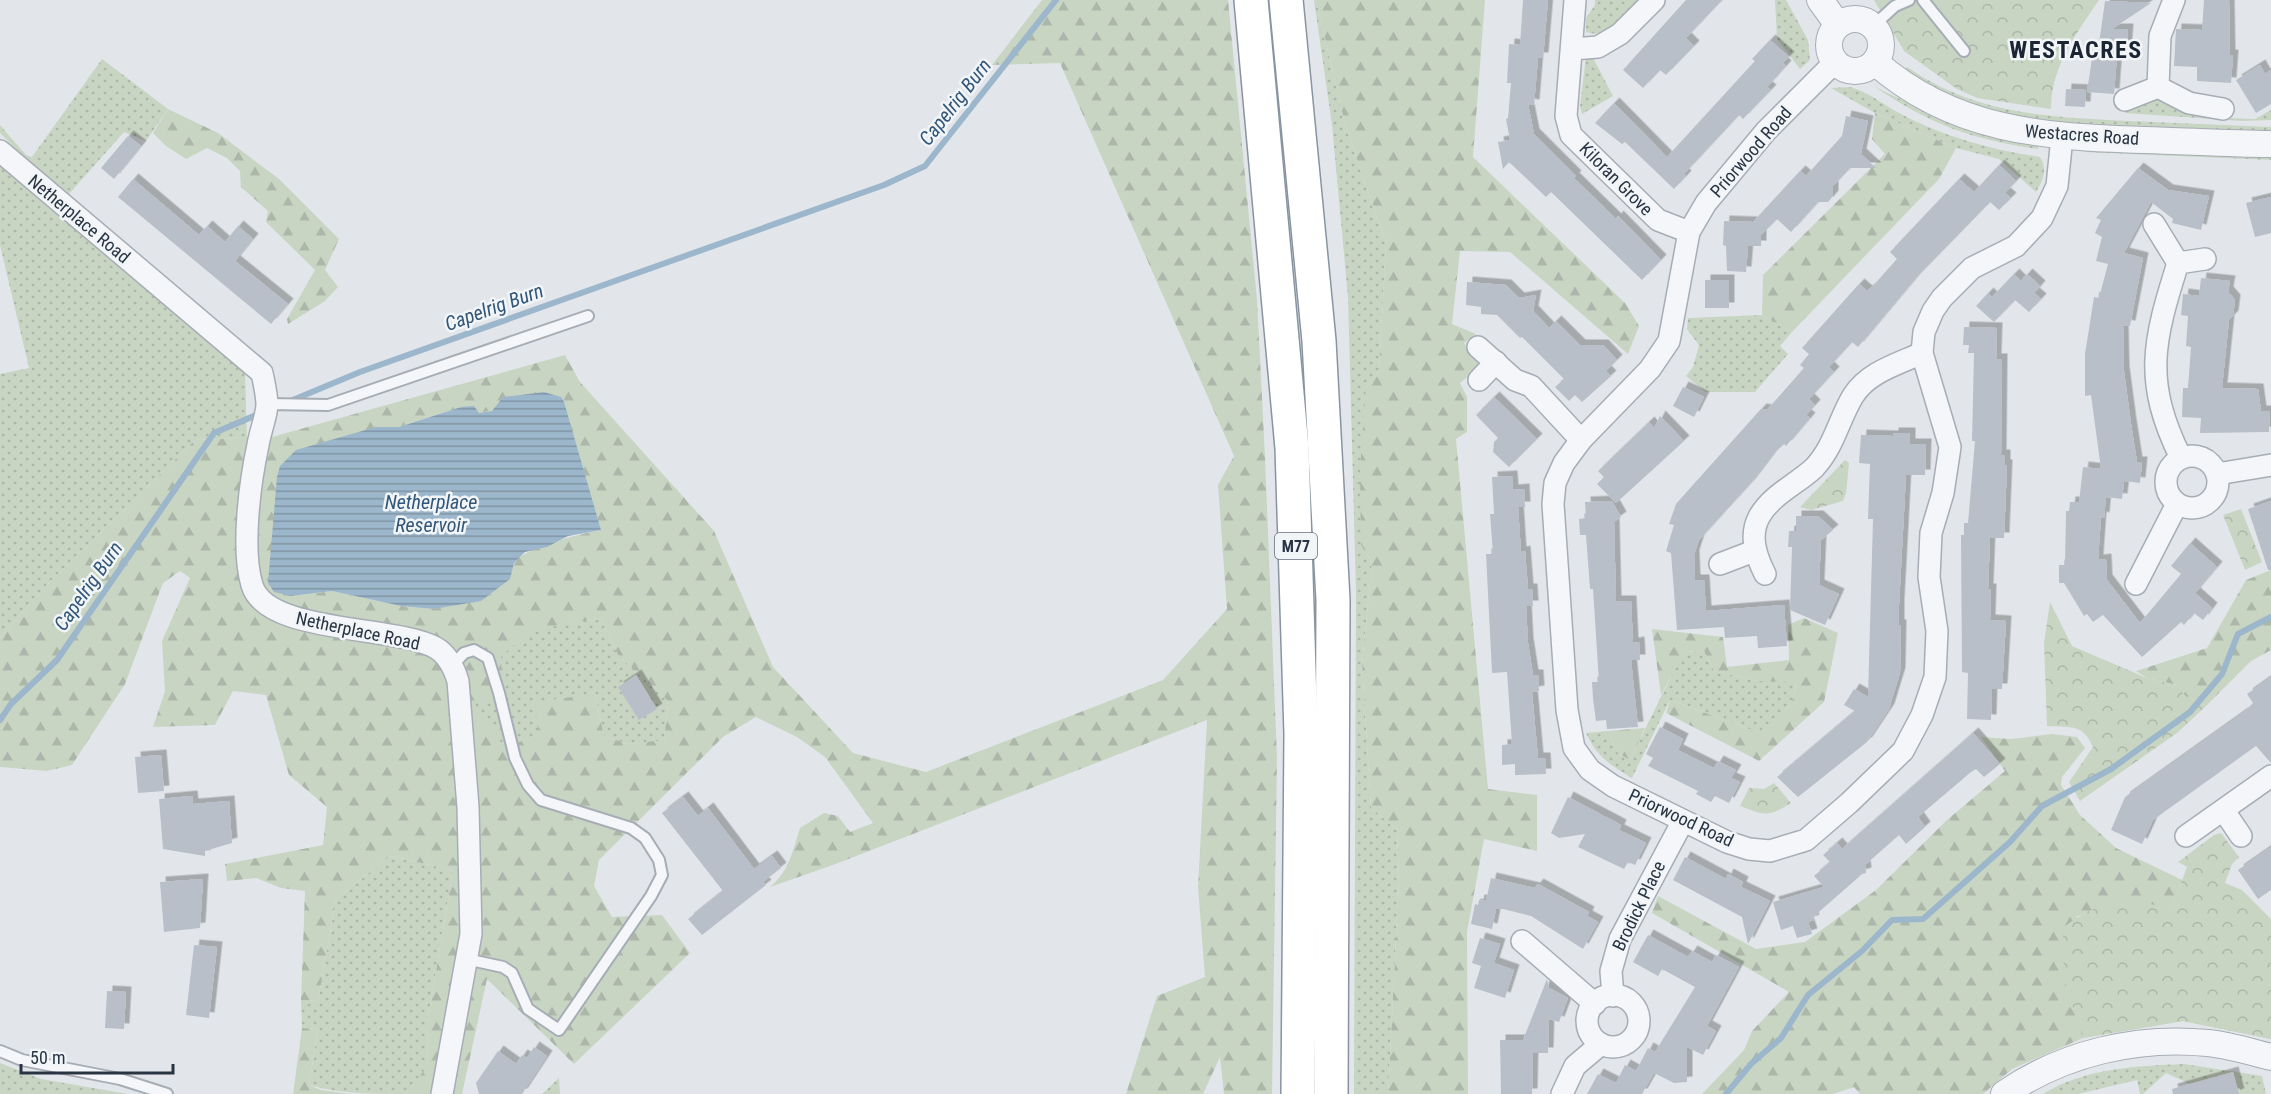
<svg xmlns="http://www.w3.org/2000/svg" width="2271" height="1094" font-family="'Roboto Condensed',sans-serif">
<defs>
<pattern id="grass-dots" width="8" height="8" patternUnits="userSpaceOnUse" patternTransform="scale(1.5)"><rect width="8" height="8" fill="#c8d5c3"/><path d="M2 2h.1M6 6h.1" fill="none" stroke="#acb7a9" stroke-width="1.8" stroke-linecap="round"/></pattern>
<pattern id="forest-firs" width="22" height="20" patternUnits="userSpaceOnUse" patternTransform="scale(1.5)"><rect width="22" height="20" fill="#c8d5c3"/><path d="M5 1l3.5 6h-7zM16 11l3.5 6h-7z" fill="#acb7a9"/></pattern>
<pattern id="park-crowns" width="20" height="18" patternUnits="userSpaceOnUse" patternTransform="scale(1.5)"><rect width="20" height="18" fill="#c8d5c3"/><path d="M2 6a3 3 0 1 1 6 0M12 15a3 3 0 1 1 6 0" fill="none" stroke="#acb7a9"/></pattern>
<pattern id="water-rules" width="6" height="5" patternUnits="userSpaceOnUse" patternTransform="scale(1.5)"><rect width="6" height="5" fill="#9cb6cb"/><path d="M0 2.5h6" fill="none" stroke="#7f95a6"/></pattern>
<filter id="shadow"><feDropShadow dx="5.5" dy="-5.5" stdDeviation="0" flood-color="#0004"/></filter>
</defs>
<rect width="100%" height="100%" fill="#e2e6eb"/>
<!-- grass -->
<g fill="url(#grass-dots)">
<polygon points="1314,0 1316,0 1345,124 1386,244 1379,370 1366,388 1361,545 1372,563 1362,663 1371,807 1397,830 1399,880 1388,1094 1354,1094 1356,593 1348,297 1332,125"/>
<path d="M1595 0H1642C1625 16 1611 40 1586 32V18L1595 5Z"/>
<polygon points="1775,0 1786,0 1808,40 1810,60 1800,69 1777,39"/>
<polygon points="1592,56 1613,96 1582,114 1580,106 1586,57"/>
<polygon points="102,59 168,109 146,141 124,132 68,195 26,159 32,157"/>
<path d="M1907 67C1976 115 2049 117 2130 121 2177 123 2224 125 2271 127V133C2238 136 2203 130 2170 129 2084 124 1973 129 1906 69Z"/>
<path d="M1850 87C1869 92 1882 104 1899 113 1942 136 1991 150 2040 157 2048 170 2043 180 2036 192L1999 159 1956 148 1875 113 1831 88Z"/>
<path d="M1875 87 1921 109 2026 141 2038 146V149C1970 139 1932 125 1875 87Z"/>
<polygon points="2155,94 2226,118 2255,119 2271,110 2271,120 2242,121 2125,113 2124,110"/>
<polygon points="2098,147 2271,156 2271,160 2084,152"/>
<polygon points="0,162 245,371 247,438 195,440 47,585 0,638 0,374 29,368 0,245"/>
<polygon points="1762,315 1792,332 1780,346 1788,354 1755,392 1705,392 1686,376 1693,367 1699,345 1687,329 1688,318"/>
<path d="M601 619 618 655 668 701 664 741 629 744 604 736 595 694 540 735 502 748 464 706C484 679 507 638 542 628 560 622 582 622 601 619Z"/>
<path d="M1704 651 1714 671 1758 681H1796C1795 706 1780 723 1757 732L1670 700 1632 778C1610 765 1596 756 1586 733L1608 731 1618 753 1630 760 1683 652Z"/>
<path d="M390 856 453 870 428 1019 427 1068 405 1094C373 1094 339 1094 309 1085L318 1029 302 1028 301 1000 318 1001 336 899Z"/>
<polygon points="0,1063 41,1079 128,1094 0,1094"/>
<path d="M2184 1064 2262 1076 2266 1094H2212L2166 1073 2143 1094H2140L2137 1080 2078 1094H2043C2085 1068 2136 1066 2184 1064Z"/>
<polygon points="559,1078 560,1094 542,1094"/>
</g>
<!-- forest -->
<g fill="url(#forest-firs)" fill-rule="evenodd">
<path d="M1042 0H1228L1257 300 1265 457 1277 758 1272 1094H1224L1220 1057 1203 1094H1126L1157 996 1205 977 1198 887 1207 720 833 865 770 887C789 872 793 850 800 828L824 813 838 816 850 832 873 823 825 757 797 737 756 717 723 737 599 860 594 886 612 917 662 915 690 953 574 1064 487 979 462 1094H405L427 1067 428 1019 453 870 390 856 336 899 318 1001 301 1000 305 891 281 888 256 878 227 881 225 864 323 845 327 807 289 775 266 695 233 691 215 725 153 727 165 691 162 641 190 578 180 571 163 583 125 684 72 765 47 771 0 767V638L47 585 195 440 272 437 565 355 580 382 714 531 773 667 853 753 926 772 1163 680 1227 609 1218 485 1234 456 1060 63 992 65ZM561 398 601 530C581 534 528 546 516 561 512 566 511 573 510 579L451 604 433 609 401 606 332 591 291 596 376 427H399L461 407 479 413ZM601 619 618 655 668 701 664 740 629 744 604 736 595 694 534 702 539 735 502 748 497 729 464 706 502 695 501 657C534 623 558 625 601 619Z"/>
<polygon points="1316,0 1485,0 1473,157 1625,303 1639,326 1628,354 1510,252 1460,251 1452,324 1476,334 1464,343 1481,366 1460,383 1467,397 1467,432 1456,439 1488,789 1537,795 1537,851 1484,839 1467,932 1468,1094 1388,1094 1399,880 1397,830 1371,807 1362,663 1372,563 1361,545 1360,470 1366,388 1379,370 1386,244 1345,124"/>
<polygon points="168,109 218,133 279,179 339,239 325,270 338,287 325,301 288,324 287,319 315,270 266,222 268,211 241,187 240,171 227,158 207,148 186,159 166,146 153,133"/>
<polygon points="1875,113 1956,148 1939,179 1792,332 1762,315 1763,275 1885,154 1872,139"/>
<polygon points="0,125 26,155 32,157 26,159 0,133"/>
<polygon points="2271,570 2271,650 2251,661 2206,706 2184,695 2177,685 2147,678 2136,671 2207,648 2246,580"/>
<path d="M1804 618 1838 633 1824 702 1759 761 1666 713 1670 700 1757 732C1779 723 1795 706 1796 682L1758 681 1714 671 1704 651 1684 652 1661 695 1652 629 1723 637 1727 667 1789 660 1788 625Z"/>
<polygon points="1645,728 1630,760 1618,753 1608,731"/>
<polygon points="2051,734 2077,737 2085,748 2062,777 2061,785 2080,815 2116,848 2182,880 2171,911 2134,900 2111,903 2076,917 2184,988 2271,1039 2183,1021 2083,1038 2012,1069 1983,1094 1860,1094 1854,1087 1833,1094 1702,1094 1744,1050 1752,1031 1789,992 1652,913 1658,896 1756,949 1805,942 1876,890 1947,820 2005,771 1981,737 2011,739"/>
<polygon points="302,1028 318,1029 309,1085 321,1090 351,1094 293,1094"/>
</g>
<!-- park -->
<g fill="url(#park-crowns)">
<path d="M1870 0H2099C2076 34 2051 67 2051 109L1977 98 1957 89 1904 51 1874 0Z"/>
<polygon points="1845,460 1849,463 1846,493 1843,501 1811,510 1800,507"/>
<polygon points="2241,509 2262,562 2245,570 2223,515"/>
<path d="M2050 602 2072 646 2147 678 2177 685 2184 695 2206 706 2177 733 2080 801 2069 782 2093 747C2082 723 2072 728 2047 726L2044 643Z"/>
<path d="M1774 783 1791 803C1768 818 1764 815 1740 806L1749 788 1764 789Z"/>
<path d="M2221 833 2239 857 2232 864 2225 883 2242 890 2271 919V1039L2183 1021 2083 1038 2064 978 2063 928C2081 913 2109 899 2134 900 2145 901 2159 907 2171 910L2187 867 2178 862 2214 835Z"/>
</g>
<!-- water -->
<polygon fill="url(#water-rules)" points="544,392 561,397 564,402 601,530 568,536 547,547 525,552 514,563 510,579 481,601 433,609 401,606 332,591 291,596 274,592 268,583 277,477 280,466 296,450 376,427 399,427 461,407 474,406 479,413 492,411 503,397"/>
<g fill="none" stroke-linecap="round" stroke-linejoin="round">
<!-- stream -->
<g stroke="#9cb6cb" stroke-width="6">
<polyline points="288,402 360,372 884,185 925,166 1056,0"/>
<polyline points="0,720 11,704 57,660 214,433 261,413"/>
<polyline points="1726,1094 1751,1064 1781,1038 1808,995 1862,951 1892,920 1923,919 2010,842 2042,806 2111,769 2190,712 2222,674 2238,634 2271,617"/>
</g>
</g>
<!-- building -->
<g fill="#b9bfc8" filter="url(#shadow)">
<polygon points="1523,0 1548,0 1543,58 1538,58 1534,105 1528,104 1534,134 1576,176 1574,178 1616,219 1618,216 1661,260 1642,280 1551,192 1546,197 1509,162 1503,169 1498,142 1510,140 1506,119 1508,118 1511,83 1507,83 1509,44 1520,45"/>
<polygon points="1686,0 1722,0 1686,38 1694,46 1666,75 1660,70 1643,88 1623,70"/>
<polygon points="2204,0 2229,0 2230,55 2233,55 2231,83 2197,81 2197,67 2174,66 2176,29 2202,30"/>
<polygon points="2105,1 2151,3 2112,29 2128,29 2126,55 2117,55 2114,94 2087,92 2092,58 2097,58"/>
<polygon points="1770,40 1789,57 1783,63 1786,66 1767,87 1771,90 1743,119 1739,115 1684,174 1686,176 1674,189 1625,142 1622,144 1595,123 1614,103 1667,157 1755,61 1752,59"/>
<polygon points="2260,65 2265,74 2271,70 2271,104 2256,113 2236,80"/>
<polygon points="2066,89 2086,90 2085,107 2065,106"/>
<polygon points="1846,116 1868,121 1861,154 1876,168 1850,168 1833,186 1833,196 1828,202 1818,202 1791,232 1777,219 1761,235 1761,246 1748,246 1746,272 1727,271 1726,246 1723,245 1724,221 1753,222 1800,171 1806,176 1842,136"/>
<polygon points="128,136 141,146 114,179 101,168"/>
<polygon points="1999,165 2016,181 2005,193 2011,198 1999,210 1990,202 1915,279 1858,347 1852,342 1829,367 1834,372 1809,399 1815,405 1806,415 1810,418 1786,446 1784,444 1773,454 1750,484 1699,540 1694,555 1695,580 1704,580 1706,611 1784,605 1787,646 1758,648 1757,636 1725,638 1724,627 1677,630 1671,553 1666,551 1674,525 1669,524 1676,504 1761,409 1767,410 1804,368 1800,365 1809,354 1802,348 1859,284 1867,291 1873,286 1897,259 1890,252 1959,179 1974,192"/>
<polygon points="2138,168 2168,190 2209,196 2201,230 2172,223 2173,219 2151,202 2124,253 2143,258 2130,326 2123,325 2124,371 2131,424 2137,462 2142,462 2140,483 2124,481 2122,499 2106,497 2104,518 2101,517 2098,560 2106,559 2107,580 2140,623 2181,574 2171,566 2190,543 2217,567 2195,593 2212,608 2203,620 2194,613 2184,625 2181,622 2142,657 2103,615 2093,622 2087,614 2084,616 2064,583 2059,583 2059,565 2065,565 2066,511 2069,511 2070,502 2079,502 2083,467 2101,469 2091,395 2085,396 2085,354 2094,297 2099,298 2108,264 2096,261 2102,237 2095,233 2101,220 2096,218"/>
<polygon points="133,179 199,235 207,226 225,242 238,226 253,239 235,261 288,304 271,324 118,197"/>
<polygon points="2271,197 2271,233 2255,237 2246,203"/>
<polygon points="2014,274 2021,281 2027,274 2040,286 2034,293 2041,299 2029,312 2015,300 1994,322 1976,306 1988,293 1992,297"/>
<polygon points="2201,278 2230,281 2228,292 2235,300 2233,316 2229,320 2222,388 2258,389 2261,411 2270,411 2269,432 2200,433 2201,418 2182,417 2183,388 2188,388 2191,347 2186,346 2188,316 2181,315 2183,294 2199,296"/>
<rect x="1705" y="280" width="24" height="28"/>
<polygon points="1467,282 1506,285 1519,298 1536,295 1533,311 1549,328 1556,321 1580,345 1603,345 1617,360 1606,371 1611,376 1582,402 1575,395 1569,401 1555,387 1564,379 1522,337 1520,338 1497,315 1481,314 1481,307 1466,305"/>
<polygon points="1964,327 1997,328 1996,359 2002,359 2001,455 2005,455 2005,465 2007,465 2004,538 1990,538 1988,589 1991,589 1990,620 2006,621 2002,689 1992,689 1991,720 1967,719 1968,673 1962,672 1961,535 1964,535 1964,523 1968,523 1975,441 1972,441 1974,353 1968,353 1969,345 1963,345"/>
<polygon points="1683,387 1704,397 1694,417 1673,406"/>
<polygon points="1494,397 1537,439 1509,467 1493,452 1494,442 1498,438 1476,415"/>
<polygon points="1660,416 1684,441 1616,503 1597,484 1604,477 1598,471 1649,422 1654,428"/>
<polygon points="1893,433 1910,433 1910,444 1926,444 1925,475 1906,475 1899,605 1899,625 1901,625 1900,673 1889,709 1867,742 1798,797 1777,777 1855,711 1844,705 1854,689 1868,697 1873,519 1868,519 1870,464 1859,463 1861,435 1893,436"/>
<polygon points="1512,476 1513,490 1524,489 1525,507 1518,507 1521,552 1525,551 1528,589 1532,589 1533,606 1526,606 1528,643 1533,675 1538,675 1539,691 1532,692 1538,758 1545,758 1546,774 1515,775 1515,764 1502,765 1502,745 1512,744 1507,672 1492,673 1486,554 1493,554 1490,514 1494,514 1492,477"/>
<polygon points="1612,501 1621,517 1614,522 1616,601 1631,601 1633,643 1639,642 1640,660 1631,660 1638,727 1607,729 1606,720 1596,721 1593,699 1592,682 1599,682 1593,589 1590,589 1586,535 1580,535 1579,519 1586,518 1585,502"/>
<polygon points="2271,501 2271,570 2268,570 2248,509"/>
<polygon points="1796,516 1818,516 1833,530 1821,540 1819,585 1839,594 1825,625 1790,610 1792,547 1788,547 1789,531 1796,531"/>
<polygon points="636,675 657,709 639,720 618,687"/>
<polygon points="2271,677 2271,763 2256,746 2153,820 2142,844 2111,830 2125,797 2247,710 2253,703 2247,694"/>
<polygon points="1660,727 1683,739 1678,750 1714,768 1718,761 1736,770 1731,778 1740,782 1729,803 1715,796 1711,802 1696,794 1698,791 1648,766 1653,758 1646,754"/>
<polygon points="1973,733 2000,764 1984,777 1976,769 1971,772 1918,817 1925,827 1906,844 1899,835 1865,865 1866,873 1841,880 1861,875 1813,917 1814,920 1808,922 1812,934 1797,938 1793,926 1781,930 1773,902 1824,887 1814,876 1830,862 1823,855 1837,843 1842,849"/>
<polygon points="161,755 164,791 138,793 135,757"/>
<polygon points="192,796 193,804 229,801 232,843 205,851 205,856 163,849 159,799"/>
<polygon points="683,797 698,816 708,808 754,869 772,856 781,868 763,882 766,885 702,935 688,919 723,891 662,813"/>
<polygon points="1568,797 1621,825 1619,830 1646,843 1635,865 1628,862 1624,869 1578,847 1585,834 1559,838 1551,833"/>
<polygon points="2271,847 2271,890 2258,899 2238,870"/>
<polygon points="1685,857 1726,879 1728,874 1743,882 1741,887 1770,901 1748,944 1742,917 1673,880"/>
<polygon points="1491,878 1535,888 1538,884 1589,912 1587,916 1598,922 1583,949 1531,916 1503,909 1496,909 1492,929 1471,924 1475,904 1478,905 1479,900 1486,901"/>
<polygon points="203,879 200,928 164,932 160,882"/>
<polygon points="1648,935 1688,957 1692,951 1712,962 1716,955 1739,967 1707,1026 1716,1031 1703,1055 1687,1047 1687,1082 1674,1083 1654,1073 1642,1094 1587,1094 1598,1074 1616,1083 1625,1065 1636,1071 1648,1048 1655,1052 1695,987 1662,969 1658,976 1633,962"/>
<polygon points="1480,938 1500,944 1494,963 1514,970 1505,998 1474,988 1481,966 1472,963"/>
<polygon points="194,945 217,947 209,1018 186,1015"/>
<polygon points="1547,979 1549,988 1568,998 1559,1022 1549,1019 1548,1053 1533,1053 1532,1094 1501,1094 1500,1040 1523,1040"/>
<polygon points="107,991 126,992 124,1029 105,1028"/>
<polygon points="534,1047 547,1056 522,1094 479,1094 476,1083 498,1051 516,1064 522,1055 527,1058"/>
<polygon points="2233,1072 2239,1094 2173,1094 2172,1089"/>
</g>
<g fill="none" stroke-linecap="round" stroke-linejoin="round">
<!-- service casing -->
<g stroke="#a7adb5" stroke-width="14">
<g id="service">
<polyline points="1923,0 1964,51"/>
<polyline points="1873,26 1895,6 1909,0"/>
<polyline points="267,404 328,405 588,316"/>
<polyline points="453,665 464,653 474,650 488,658 499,693 515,758 528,785 541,800 631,828 645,838 659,860 662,875 651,896 559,1030 528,1009 512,973 503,967 466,959"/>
<polyline points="0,1051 22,1060 120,1079 167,1094"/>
</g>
</g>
<!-- minor casing -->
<g stroke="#a7adb5" stroke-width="24">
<g id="minor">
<polyline points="1575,0 1566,116 1571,135 1658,220 1689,232"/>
<polyline points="2174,0 2160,36 2158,87 2189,103 2223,109"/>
<polyline points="1572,49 1598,47 1620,34 1654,0"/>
<polyline points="1835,62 1766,131 1706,203 1689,232 1669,341 1650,369 1581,440 1564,463 1555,483 1553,504 1567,710 1574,748 1590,770 1613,786 1727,842 1749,849 1770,851 1806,840 1849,803 1903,751 1922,715 1935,677 1937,631 1929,577 1931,533 1943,493 1950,447 1922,353 1924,332 1933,311 1942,298 1972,268 2016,246 2042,218 2057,186 2062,137"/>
<polyline points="2125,100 2158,87"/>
<path d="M0 151 262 373C264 383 267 395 267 405 266 418 260 432 258 445 250 482 241 549 252 585 266 634 395 625 436 648 448 655 454 668 458 681L468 807 471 934 442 1094"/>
<polyline points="2154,224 2178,263"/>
<polyline points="1478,347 1515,380 1531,386 1581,440"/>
<polyline points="1479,380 1496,362"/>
<circle cx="2192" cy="482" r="26"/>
<path d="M2181 458C2143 381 2153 342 2178 263L2205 259"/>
<polyline points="2217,474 2271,465"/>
<polyline points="1720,564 1754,551"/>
<path d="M1765 574C1756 556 1749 536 1759 517 1771 495 1797 484 1814 468 1834 447 1839 419 1853 396 1868 372 1898 364 1922 353"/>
<polyline points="2136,584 2177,504"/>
<polyline points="2224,811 2241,836"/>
<polyline points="2186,836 2271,776"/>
<polyline points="1522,941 1595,1004"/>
<circle cx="1613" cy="1021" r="26"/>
<polyline points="1613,996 1611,971 1620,939 1683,821"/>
<polyline points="1562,1094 1575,1066 1601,1044"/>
</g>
</g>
<!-- tertiary casing -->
<g stroke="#a7adb5" stroke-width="28">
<g id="tertiary">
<polyline points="1820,0 1838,25"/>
<circle cx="1855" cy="45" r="26"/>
<path d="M1875 62C1953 131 2044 137 2144 140 2186 141 2229 144 2271 144"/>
<path d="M2004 1094C2063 1053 2137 1036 2208 1043 2229 1045 2251 1052 2271 1057"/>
</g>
</g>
<!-- motorway casing -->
<g stroke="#8994a2" stroke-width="36">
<g id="motorway">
<polyline points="1251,0 1292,448 1301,734 1298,1094"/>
<polyline points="1286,0 1319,341 1333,600 1331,1094"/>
</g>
</g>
<!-- service -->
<use href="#service" stroke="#f5f6f9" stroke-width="10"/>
<!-- minor -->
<use href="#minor" stroke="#f5f6f9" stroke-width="21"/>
<!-- tertiary -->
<use href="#tertiary" stroke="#f5f6f9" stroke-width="26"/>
<!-- motorway -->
<use href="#motorway" stroke="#fff" stroke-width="33"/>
</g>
<g text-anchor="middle" stroke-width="5" stroke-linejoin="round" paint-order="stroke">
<!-- shield labels -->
<rect fill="#f1f5f8" stroke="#656e79" stroke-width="1.5" x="1275" y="533" width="42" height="26" rx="4.5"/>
<g font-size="16" font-weight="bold" fill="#293443">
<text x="1296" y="552">M77</text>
</g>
<!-- street labels -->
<g font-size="18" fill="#293443" stroke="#f1f5f8">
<text transform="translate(2082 135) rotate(4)" y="6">Westacres Road</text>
<text transform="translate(1751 152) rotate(-49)" y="6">Priorwood Road</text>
<text transform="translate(1616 179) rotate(45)" y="6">Kiloran Grove</text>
<text transform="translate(79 219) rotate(40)" y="6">Netherplace Road</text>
<text transform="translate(358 631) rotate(12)" y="6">Netherplace Road</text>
<text transform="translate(1681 818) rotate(25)" y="6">Priorwood Road</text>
<text transform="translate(1639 906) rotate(-64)" y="6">Brodick Place</text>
</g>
<!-- water labels -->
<g font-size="20" font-style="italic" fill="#325678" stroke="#f1f5f8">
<text transform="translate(955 102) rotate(-52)" y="7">Capelrig Burn</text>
<text transform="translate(494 307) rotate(-20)" y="7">Capelrig Burn</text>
<text x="431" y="509">Netherplace<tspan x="431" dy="23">Reservoir</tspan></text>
<text transform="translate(88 586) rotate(-55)" y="7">Capelrig Burn</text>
</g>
<!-- district labels -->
<g font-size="24" font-weight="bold" letter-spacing="1.5" fill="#1b2534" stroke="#f1f5f8">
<text x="2076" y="58">WESTACRES</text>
</g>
</g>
<!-- scale -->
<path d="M21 1064v9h152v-9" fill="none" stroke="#293443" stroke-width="3"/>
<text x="30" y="1064" font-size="18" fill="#293443" stroke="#f1f5f8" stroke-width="4.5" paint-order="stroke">50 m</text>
</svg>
